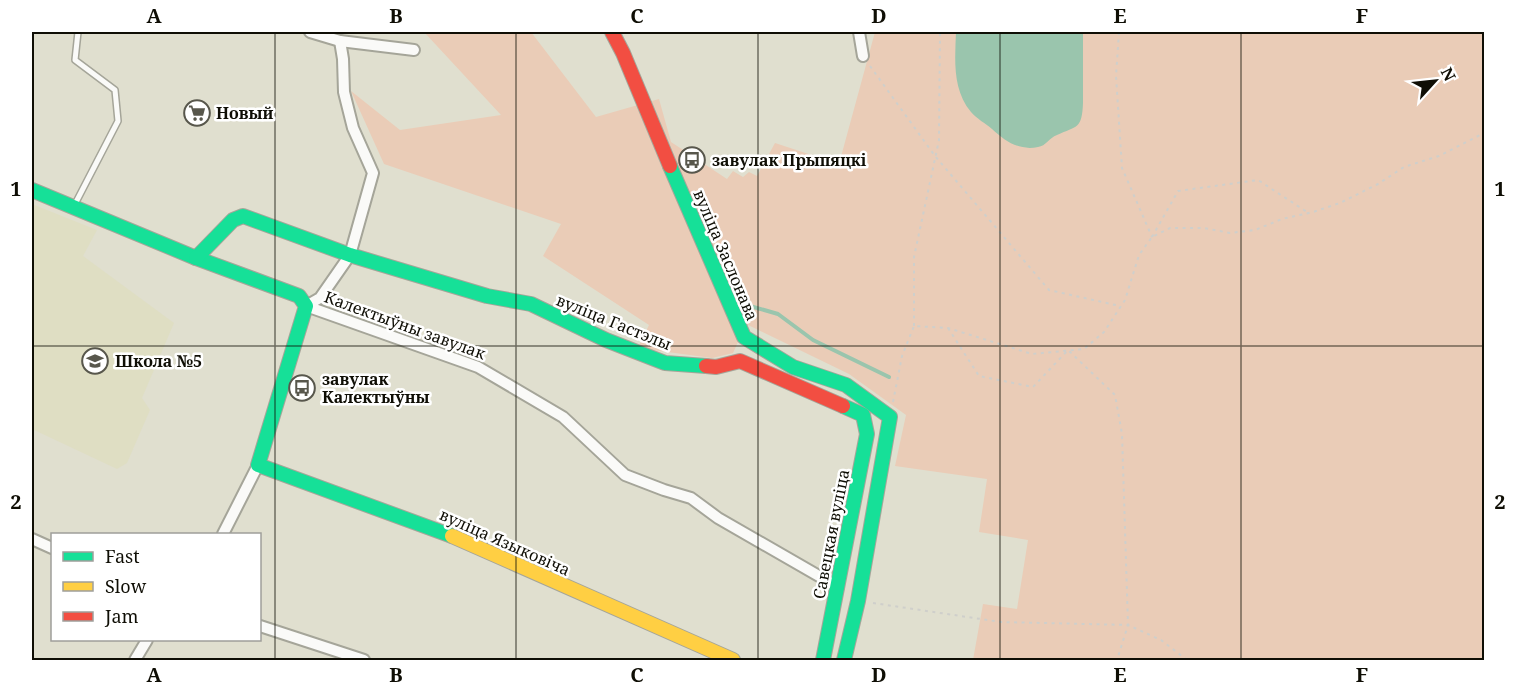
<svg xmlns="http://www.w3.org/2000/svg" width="1516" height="692" font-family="'Noto Serif',serif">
<rect width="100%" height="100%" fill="#e0dfcf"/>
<!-- built -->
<polygon fill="#dfdec3" points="32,204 97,230 83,256 174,323 142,398 150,410 127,463 117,469 32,429"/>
<!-- green -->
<polygon fill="#eaccb7" points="424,32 531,32 596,117 659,99 671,142 727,179 733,171 743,177 749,172 757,176 775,143 839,164 875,32 1484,32 1484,660 973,660 983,604 1017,609 1028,540 979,532 987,479 895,466 906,415 849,374 746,324 733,353 712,358 638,348 649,325 543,256 561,224 384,164 351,91 400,130 501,115"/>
<!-- water -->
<path fill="#9ac5ad" d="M956 32H1083V103C1082 129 1077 126 1057 135 1049 138 1046 146 1038 147 1019 151 1005 141 992 129 985 123 977 119 971 112 952 89 955 59 956 32Z"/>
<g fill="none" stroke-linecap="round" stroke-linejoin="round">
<!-- stream -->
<polyline stroke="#9ac5ad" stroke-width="4" points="750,306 778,314 813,340 889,377"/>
<!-- lane casing -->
<g stroke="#a5a599" stroke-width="8">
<polyline id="lane" points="74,206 118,121 115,90 75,60 78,32"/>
</g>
<!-- street casing -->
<g stroke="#a5a599" stroke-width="14">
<g id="street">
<polyline points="310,32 340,41 414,50"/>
<polyline points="859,32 863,56"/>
<polyline points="306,306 478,367 563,417 625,475 664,490 691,498 718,518 838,587"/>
<polyline points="306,306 320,298 350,255 373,173 353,128 344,92 343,59 340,41"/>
<polyline points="223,534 258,465"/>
<polyline points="32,539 52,548"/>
<polyline points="260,626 364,660"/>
<polyline points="135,660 147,640"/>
</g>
</g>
<!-- fast casing -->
<g stroke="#a5a599" stroke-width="16">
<g id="fast">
<polyline points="670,166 744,337 793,367 846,385 890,417 858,601 844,660"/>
<polyline points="32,190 196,258 299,296 306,306 258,465 452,536"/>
<polyline points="196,258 233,220 243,216 350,255 487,296 531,304 606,340 665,363 706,366"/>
<polyline points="823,660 867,434 863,415 843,406"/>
</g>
</g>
<!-- slow casing -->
<g stroke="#a5a599" stroke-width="16">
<polyline id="slow" points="452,536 733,660"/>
</g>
<!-- jam casing -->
<g stroke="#a5a599" stroke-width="16">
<g id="jam">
<polyline points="612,32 623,53 670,166"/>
<polyline points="706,366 716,367 740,361 843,406"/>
</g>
</g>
<!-- path -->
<g stroke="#cfcfcb" stroke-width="2" stroke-dasharray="3 4.5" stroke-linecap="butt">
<polyline points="1119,32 1116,76 1122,168 1152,237"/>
<polyline points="870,66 935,156 1049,290 1120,306"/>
<polyline points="1152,237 1178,191 1258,180 1307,212"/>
<polyline points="914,326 914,257 939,140 940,32"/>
<polyline points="948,328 979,376 1033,387 1068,350 1115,395 1122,434 1128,625 1117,660"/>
<polyline points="893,402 902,356 914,326 948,328 1032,354 1084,349 1104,332 1125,300 1139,255 1152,237 1170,228 1204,228 1230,233 1255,230 1282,219 1313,212 1340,203 1378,184 1404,167 1439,156 1484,133"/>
<polyline points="873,603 1001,622 1128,625 1161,640 1187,660"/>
</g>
<!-- lane -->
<use href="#lane" stroke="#fafaf8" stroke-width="5"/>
<!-- street -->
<use href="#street" stroke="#fafaf8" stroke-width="10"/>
<!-- fast -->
<use href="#fast" stroke="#16e098" stroke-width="14"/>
<!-- slow -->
<use href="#slow" stroke="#ffcf43" stroke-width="14"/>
<!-- jam -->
<use href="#jam" stroke="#f24e42" stroke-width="14"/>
</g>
<!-- grid -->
<path fill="none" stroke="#0f0e05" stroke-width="1.5" stroke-opacity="0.55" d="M275 32V660M516 32V660M758 32V660M1000 32V660M1241 32V660M32 346H1484"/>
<!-- icons -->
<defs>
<g id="supermarket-ring" transform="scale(1.35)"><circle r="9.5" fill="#fff" stroke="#58574c" stroke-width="1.5"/><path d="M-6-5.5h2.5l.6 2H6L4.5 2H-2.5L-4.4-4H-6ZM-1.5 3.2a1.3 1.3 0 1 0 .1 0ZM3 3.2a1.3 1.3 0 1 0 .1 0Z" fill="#58574c"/></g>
<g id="bus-ring" transform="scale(1.35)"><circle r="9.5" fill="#fff" stroke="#58574c" stroke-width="1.5"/><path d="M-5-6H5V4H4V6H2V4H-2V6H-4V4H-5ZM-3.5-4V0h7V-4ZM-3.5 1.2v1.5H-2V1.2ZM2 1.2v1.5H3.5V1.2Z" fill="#58574c"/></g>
<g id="school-ring" transform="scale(1.35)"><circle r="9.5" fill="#fff" stroke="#58574c" stroke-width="1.5"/><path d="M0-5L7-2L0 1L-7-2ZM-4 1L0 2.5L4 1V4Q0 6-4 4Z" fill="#58574c"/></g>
</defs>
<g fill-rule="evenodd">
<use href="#supermarket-ring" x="197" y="113"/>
<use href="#bus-ring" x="692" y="160"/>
<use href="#school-ring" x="95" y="361"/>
<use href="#bus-ring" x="302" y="388"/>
</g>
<g text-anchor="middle" stroke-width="5" stroke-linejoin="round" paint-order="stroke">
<!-- poi labels -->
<g font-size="16" font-weight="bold" fill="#0f0e05" stroke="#fff" text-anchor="start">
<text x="216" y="119">Новый</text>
<text x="712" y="166">завулак Прыпяцкі</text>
<text x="115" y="367">Школа №5</text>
<text x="322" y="385">завулак<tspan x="322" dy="18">Калектыўны</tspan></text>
</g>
<!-- street labels -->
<g font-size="16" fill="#0f0e05" stroke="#fff">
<text transform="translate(726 255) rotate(67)" y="6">вуліца Заслонава</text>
<text transform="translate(614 322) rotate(22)" y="6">вуліца Гастэлы</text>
<text transform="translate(405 325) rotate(20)" y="6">Калектыўны завулак</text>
<text transform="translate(831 534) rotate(-79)" y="6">Савецкая вуліца</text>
<text transform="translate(505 542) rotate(24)" y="6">вуліца Языковіча</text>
</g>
</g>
<!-- border -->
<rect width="1516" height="692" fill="none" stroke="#ffffff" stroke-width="66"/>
<!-- legend -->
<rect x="51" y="533" width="210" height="108" fill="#ffffff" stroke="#9f9f9b" stroke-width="1.5"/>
<rect x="63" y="552" width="30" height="9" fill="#16e098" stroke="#9f9f9b" stroke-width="1.5"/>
<text x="105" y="563" font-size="18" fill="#0f0e05">Fast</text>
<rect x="63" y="582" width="30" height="9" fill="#ffcf43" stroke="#9f9f9b" stroke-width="1.5"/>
<text x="105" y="593" font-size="18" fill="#0f0e05">Slow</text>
<rect x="63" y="612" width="30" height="9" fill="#f24e42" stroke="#9f9f9b" stroke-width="1.5"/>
<text x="105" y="623" font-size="18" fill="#0f0e05">Jam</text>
<!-- north arrow -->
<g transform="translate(1435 81) rotate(63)" stroke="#ffffff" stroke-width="4.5" paint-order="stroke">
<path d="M0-4.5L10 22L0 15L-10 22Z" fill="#0f0e05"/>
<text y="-9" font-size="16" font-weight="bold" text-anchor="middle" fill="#0f0e05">N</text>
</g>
<rect x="33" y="33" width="1450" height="626" fill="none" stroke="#0f0e05" stroke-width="2"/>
<g font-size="20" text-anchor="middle" font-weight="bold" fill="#0f0e05">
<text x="154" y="23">A</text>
<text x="396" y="23">B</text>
<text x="637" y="23">C</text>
<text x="879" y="23">D</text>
<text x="1120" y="23">E</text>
<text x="1362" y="23">F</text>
<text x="16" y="196">1</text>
<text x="1500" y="196">1</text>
<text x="16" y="509">2</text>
<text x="1500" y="509">2</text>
<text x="154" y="682">A</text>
<text x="396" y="682">B</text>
<text x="637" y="682">C</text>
<text x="879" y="682">D</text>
<text x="1120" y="682">E</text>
<text x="1362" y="682">F</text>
</g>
</svg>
